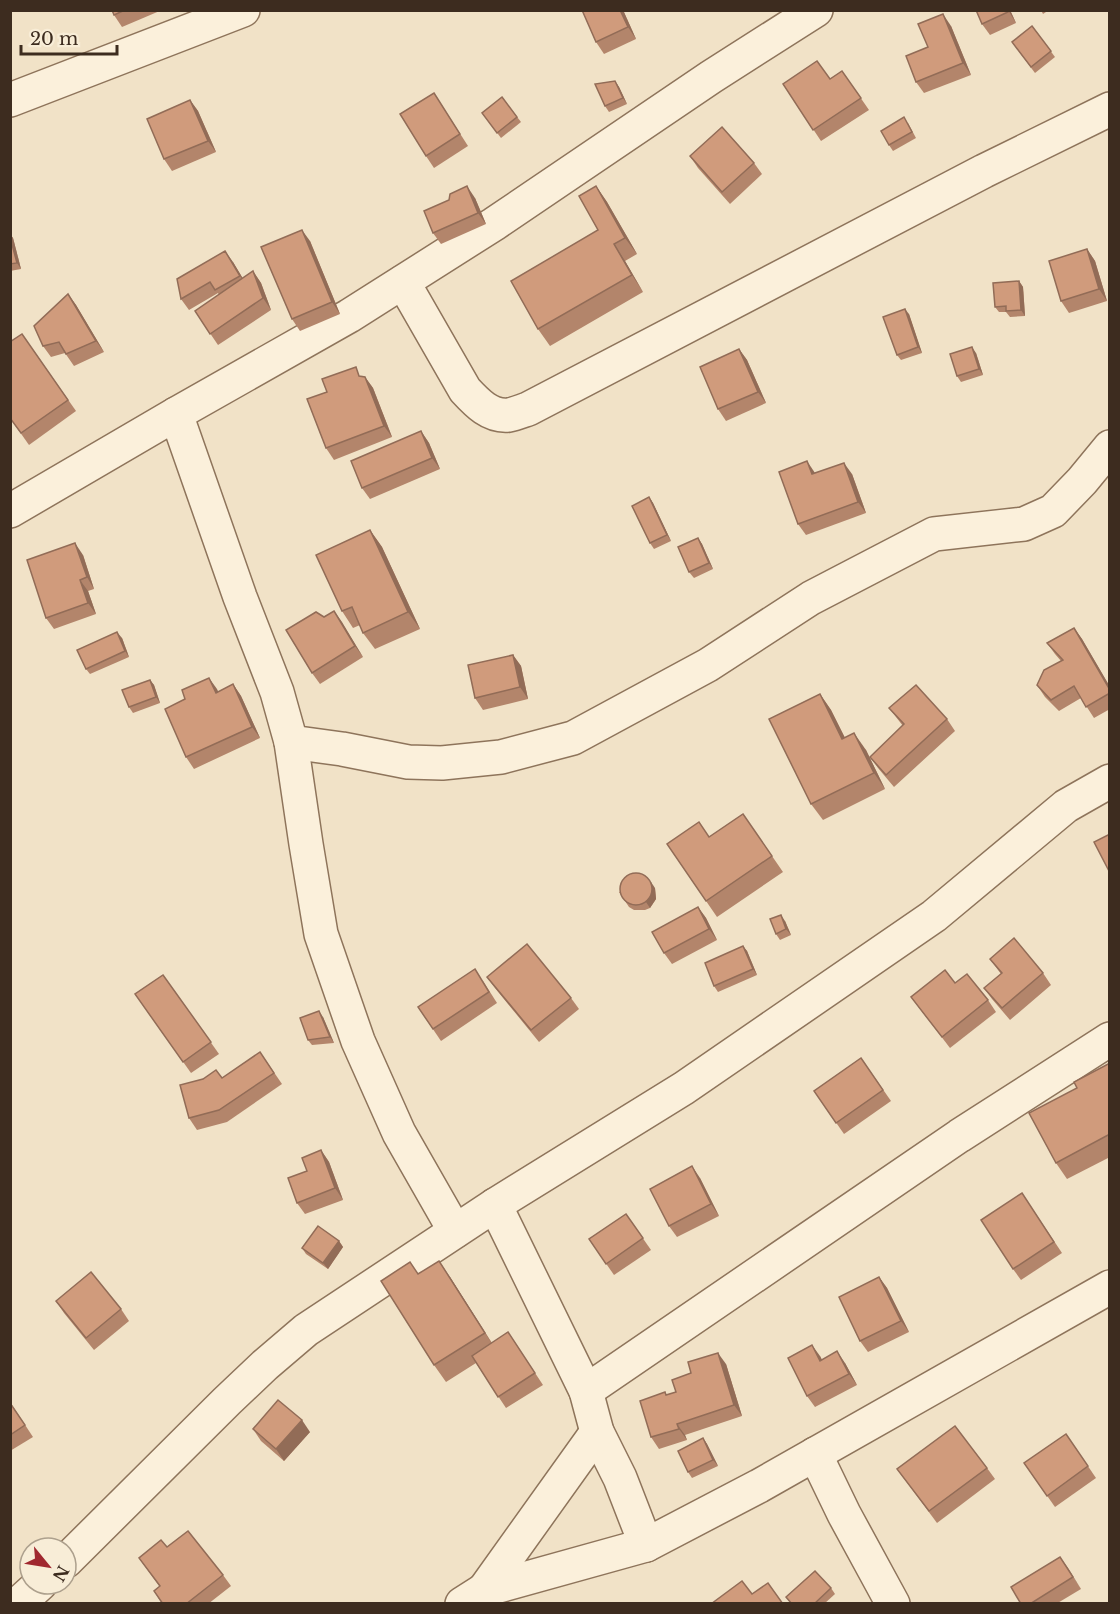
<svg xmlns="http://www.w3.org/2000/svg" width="1120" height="1614" font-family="'Libre Baskerville',serif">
<rect width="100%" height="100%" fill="#f1e2c7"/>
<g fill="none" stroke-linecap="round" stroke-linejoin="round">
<!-- minor casing -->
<g stroke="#8e745b" stroke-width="36">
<g id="minor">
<polyline points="10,100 243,10"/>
<path d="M403 282 465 390C477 403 490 417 509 415 515 414 522 411 528 409L984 171 1110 109"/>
<polyline points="176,414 240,597 277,692 291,742 342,749 408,762 442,763 501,757 573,738 708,665 811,598 934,534 1024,524 1053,511 1082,481 1110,447"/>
<polyline points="10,511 176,414 349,316 494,224 711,77 816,10"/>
<polyline points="291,742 306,844 321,934 358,1041 399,1133 455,1231"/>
<polyline points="495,1205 586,1391 597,1432 620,1478 646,1545"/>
<polyline points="586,1391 959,1136 1110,1039"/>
<polyline points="815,1454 844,1514 893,1604"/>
<polyline points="66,1561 227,1401 265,1365 306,1330 495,1205 684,1088 934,916 1066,806 1110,781"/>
<polyline points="484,1590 597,1432"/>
<polyline points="18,1604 40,1584"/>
<polyline points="462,1604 484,1590 646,1545 759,1486 1110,1287"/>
</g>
</g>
<!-- minor -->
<use href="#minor" stroke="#fbf0db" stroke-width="33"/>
</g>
<!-- wall -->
<g fill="#b3856b">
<polygon points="112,10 162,10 122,27 114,15"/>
<polygon points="582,10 623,10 636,39 604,54 596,42"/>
<polygon points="976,10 1010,10 1016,23 990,35 982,24"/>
<polygon points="1041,10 1049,10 1043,14"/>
<polygon points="951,26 971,75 924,93 916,82 928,47"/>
<polygon points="1032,26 1055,57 1035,73 1012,42"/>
<polygon points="842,71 869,110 821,141 783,84 830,79"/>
<polygon points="615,81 619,87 627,104 609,112 605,106"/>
<polygon points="434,93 468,146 434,168 426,156"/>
<polygon points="502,97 521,122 501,138 482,113"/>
<polygon points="190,100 198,111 216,152 172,171 164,159"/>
<polygon points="908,123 916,138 893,151 889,145"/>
<polygon points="690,156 754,163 762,174 730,204 698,168"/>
<polygon points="596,186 607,202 637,254 625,261 643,292 550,346 538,329 598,230"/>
<polygon points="475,198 486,224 441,244 433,233"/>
<polygon points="10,234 13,238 21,269 10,271"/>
<polygon points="310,241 340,314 300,331 292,319"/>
<polygon points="1087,249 1095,261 1107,301 1069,313 1061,301"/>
<polygon points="233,262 243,279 253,271 261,283 271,310 218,345 195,311 219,295 218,293 189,310 181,299"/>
<polygon points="1019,281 1023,287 1025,316 1010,317 1006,312 999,312 995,307"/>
<polygon points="68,294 76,305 104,352 74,366 65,353 51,357 43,346"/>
<polygon points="909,314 922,353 901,360 897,355"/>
<polygon points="22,334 76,411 29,445 10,418"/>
<polygon points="739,349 747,360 766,403 726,421 718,409"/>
<polygon points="976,353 983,375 961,382 957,376"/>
<polygon points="362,376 365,377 373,388 392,437 334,460 326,448 327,392"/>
<polygon points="421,431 429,443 440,469 370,499 362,488"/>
<polygon points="815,473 852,474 866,513 806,535 798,524"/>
<polygon points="649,497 653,503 671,541 654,549 650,543"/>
<polygon points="370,530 382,547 420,629 375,649 363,633 360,625 353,628 342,611"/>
<polygon points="698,538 702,544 713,569 694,578 689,572"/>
<polygon points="83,555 94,589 88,591 96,614 54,629 46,618"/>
<polygon points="334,611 363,657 320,684 312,673"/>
<polygon points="1074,628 1082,639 1110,687 1110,709 1094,718 1081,698 1059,711 1045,697 1037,685 1061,661 1055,654 1047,643"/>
<polygon points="122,638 129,657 90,674 86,669"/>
<polygon points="513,655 521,666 528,699 483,710 475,698"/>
<polygon points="209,678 218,692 233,684 241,696 260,738 194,769 186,757 185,699"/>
<polygon points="150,680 154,685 160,703 133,713 129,707"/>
<polygon points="820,694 831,710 845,738 866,750 885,789 823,820 811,804"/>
<polygon points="889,708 947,719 955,731 894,787 878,768 870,757 903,726"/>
<polygon points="743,814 783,872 717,917 667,844 709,837"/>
<polygon points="655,888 656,899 650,908 645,910 634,910 629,907 619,892"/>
<polygon points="698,907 706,918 717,940 672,964 664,953"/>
<polygon points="785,921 791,935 780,940 776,934"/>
<polygon points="743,946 747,951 757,975 718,992 714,986"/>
<polygon points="990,959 1043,973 1051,985 1010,1020 992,999 984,988 1001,974"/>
<polygon points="163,975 219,1054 191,1073 135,994"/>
<polygon points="487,977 571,998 579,1009 539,1042 495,988"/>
<polygon points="483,981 497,1003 441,1041 418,1007"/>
<polygon points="955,983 988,1000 996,1012 950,1048 911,997"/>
<polygon points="323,1017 334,1043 312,1045 308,1040"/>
<polygon points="260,1052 282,1084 227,1122 197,1130 189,1118 222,1078"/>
<polygon points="861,1058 891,1101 844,1134 814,1091"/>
<polygon points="1110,1063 1110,1157 1067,1179 1056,1163 1077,1088"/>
<polygon points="321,1150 329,1162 343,1200 305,1214 297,1203 307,1171"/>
<polygon points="700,1178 719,1216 677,1237 669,1226"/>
<polygon points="1022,1193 1062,1253 1021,1280 1013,1269"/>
<polygon points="626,1214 651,1250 614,1275 589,1239"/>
<polygon points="339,1241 343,1247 328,1269 306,1254 302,1248"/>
<polygon points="450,1277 492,1343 508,1332 543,1385 506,1408 476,1363 446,1382 434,1365"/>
<polygon points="879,1277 887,1288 909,1332 868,1352 860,1341"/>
<polygon points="56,1301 121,1309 129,1321 94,1350 64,1313"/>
<polygon points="820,1356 822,1360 845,1363 857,1385 815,1407 807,1396"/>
<polygon points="726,1364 742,1416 685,1435 687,1440 659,1449 651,1437 667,1395 676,1392 691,1373"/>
<polygon points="10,1402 33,1437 10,1451"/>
<polygon points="253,1429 310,1432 284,1461 261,1441"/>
<polygon points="1066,1434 1096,1478 1055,1507 1024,1463"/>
<polygon points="703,1438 707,1444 718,1466 692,1478 688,1472"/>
<polygon points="987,1468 995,1479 937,1523 897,1469"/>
<polygon points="167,1547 223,1575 231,1586 208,1604 162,1604 154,1591 160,1587 139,1558"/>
<polygon points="1060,1557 1081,1589 1056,1604 1021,1604"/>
<polygon points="831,1588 835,1594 824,1604 791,1604 786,1597"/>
</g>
<!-- shaded-wall -->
<g fill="#926c57">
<polygon points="620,10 623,10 636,39 628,27"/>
<polygon points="1008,10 1010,10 1016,23"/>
<polygon points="943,14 951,26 971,75 963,63"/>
<polygon points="615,81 619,87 627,104 623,98"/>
<polygon points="190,100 198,111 216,152 208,141"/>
<polygon points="467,186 475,198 486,224 478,213"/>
<polygon points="596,186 607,202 637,254 625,238"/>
<polygon points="302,230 310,241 340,314 332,302"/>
<polygon points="10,234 13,238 21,269 17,263"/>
<polygon points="614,244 625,261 643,292 632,275"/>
<polygon points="1087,249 1095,261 1107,301 1099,289"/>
<polygon points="225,251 233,262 248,287 240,276"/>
<polygon points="253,271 261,283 271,310 263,298"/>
<polygon points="1019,281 1023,287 1025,316 1021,310"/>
<polygon points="68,294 76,305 104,352 96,341"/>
<polygon points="905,309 909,314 922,353 918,347"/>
<polygon points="972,347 976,353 983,375 979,369"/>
<polygon points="739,349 747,360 766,403 758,392"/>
<polygon points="365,377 373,388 392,437 384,426"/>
<polygon points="421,431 429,443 440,469 432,458"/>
<polygon points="807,461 815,473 812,474"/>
<polygon points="844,463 852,474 866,513 858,502"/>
<polygon points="649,497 653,503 671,541 667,535"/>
<polygon points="370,530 382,547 420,629 408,612"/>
<polygon points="698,538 702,544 713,569 709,563"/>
<polygon points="75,543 83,555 94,589 87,577"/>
<polygon points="80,580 88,591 96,614 88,603"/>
<polygon points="334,611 342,622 363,657 355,646"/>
<polygon points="1074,628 1082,639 1110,687 1110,690"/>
<polygon points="117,632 122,638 129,657 125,651"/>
<polygon points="513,655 521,666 528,699 520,687"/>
<polygon points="209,678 217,689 224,704 216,693"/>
<polygon points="150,680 154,685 160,703 156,697"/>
<polygon points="233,684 241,696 260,738 252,727"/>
<polygon points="820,694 831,710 854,756 842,739"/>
<polygon points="854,733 866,750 885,789 874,773"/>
<polygon points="651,882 655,888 656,899 650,908 646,902"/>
<polygon points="698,907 706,918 717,940 709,929"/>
<polygon points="781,915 785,921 791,935 786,929"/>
<polygon points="743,946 747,951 757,975 753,969"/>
<polygon points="319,1011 323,1017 334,1043 330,1037"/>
<polygon points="321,1150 329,1162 343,1200 335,1188"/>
<polygon points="692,1166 700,1178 719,1216 711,1204"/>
<polygon points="339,1241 343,1247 328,1269 323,1263"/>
<polygon points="439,1261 450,1277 496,1350 485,1333"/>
<polygon points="879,1277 887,1288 909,1332 901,1321"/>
<polygon points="812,1345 820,1356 828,1372 820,1361"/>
<polygon points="837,1351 845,1363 857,1385 849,1374"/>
<polygon points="718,1353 726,1364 742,1416 734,1405"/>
<polygon points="302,1420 310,1432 284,1461 276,1449"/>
<polygon points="677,1424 685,1435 687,1440 679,1429"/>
<polygon points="703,1438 707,1444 718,1466 713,1460"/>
<polygon points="1060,1557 1068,1568 1081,1589 1073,1577"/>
</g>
<!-- building -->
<g fill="#d09b7c" stroke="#926c57" stroke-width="1.5">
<polygon points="112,10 125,10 114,15"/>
<polygon points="582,10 620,10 628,27 596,42"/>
<polygon points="976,10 1008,10 1008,12 982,24"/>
<polygon points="943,14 963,63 916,82 906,56 928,47 918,24"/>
<polygon points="1032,26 1051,51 1031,67 1012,42"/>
<polygon points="817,61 830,79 842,71 861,98 813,130 783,84"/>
<polygon points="615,81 623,98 605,106 595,84"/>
<polygon points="434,93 460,134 426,156 400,114"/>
<polygon points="502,97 517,117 497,133 482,113"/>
<polygon points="190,100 208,141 164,159 147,119"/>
<polygon points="904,117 912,132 889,145 881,131"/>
<polygon points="722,127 754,163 722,192 690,156"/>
<polygon points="467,186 478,213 433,233 424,211 449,200 450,194"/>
<polygon points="596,186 625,238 614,244 632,275 538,329 511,281 598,230 579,196"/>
<polygon points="302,230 332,302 292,319 261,247"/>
<polygon points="10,237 17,263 10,264"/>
<polygon points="1087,249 1099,289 1061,301 1049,261"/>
<polygon points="225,251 240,276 215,290 210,282 181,299 177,279"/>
<polygon points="253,271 263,298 210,334 195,311"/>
<polygon points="1019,281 1021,310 1006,311 1006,306 995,307 993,283"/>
<polygon points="68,294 96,341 66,354 59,342 43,346 34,326"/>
<polygon points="905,309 918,347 897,355 883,317"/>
<polygon points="22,334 68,400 21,433 10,418 10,342"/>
<polygon points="972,347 979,369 957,376 950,354"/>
<polygon points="739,349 758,392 718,409 700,367"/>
<polygon points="356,367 359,376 365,377 384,426 326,448 307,399 327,392 322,379"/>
<polygon points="421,431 432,458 362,488 351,461"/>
<polygon points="807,461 812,474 844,463 858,502 798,524 779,472"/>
<polygon points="649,497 667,535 650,543 632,506"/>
<polygon points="370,530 408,612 363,633 352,607 342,611 316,555"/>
<polygon points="698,538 709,563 689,572 678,547"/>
<polygon points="75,543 87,577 80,580 88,603 46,618 27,560"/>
<polygon points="334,611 355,646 312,673 286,630 316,612 324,617"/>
<polygon points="1074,628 1110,690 1110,693 1086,707 1074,686 1051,700 1037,685 1044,670 1063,660 1047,643"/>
<polygon points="117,632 125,651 86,669 77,650"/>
<polygon points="513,655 520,687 475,698 468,665"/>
<polygon points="209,678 216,693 233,684 252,727 186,757 165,709 185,699 182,690"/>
<polygon points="150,680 156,697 129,707 122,690"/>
<polygon points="916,685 947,719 886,775 870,757 904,724 889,708"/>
<polygon points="820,694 842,739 854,733 874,773 811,804 769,719"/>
<polygon points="743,814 772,856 706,901 667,844 699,822 709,837"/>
<polygon points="1110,834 1110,873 1094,842"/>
<circle cx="636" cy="889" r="16"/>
<polygon points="698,907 709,929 664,953 652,932"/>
<polygon points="781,915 786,929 776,934 770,919"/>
<polygon points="1014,938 1043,973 1002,1008 984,988 1002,973 990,959"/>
<polygon points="527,944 571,998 531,1030 487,977"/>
<polygon points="743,946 753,969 714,986 705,963"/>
<polygon points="475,969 489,992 433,1029 418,1007"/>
<polygon points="945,970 955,983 967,974 988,1000 942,1037 911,997"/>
<polygon points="163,975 211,1042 183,1062 135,994"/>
<polygon points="319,1011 330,1037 308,1040 300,1018"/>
<polygon points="260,1052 274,1073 219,1110 189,1118 180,1085 203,1079 216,1070 222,1078"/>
<polygon points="861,1058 883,1090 836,1123 814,1091"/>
<polygon points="1110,1063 1110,1134 1056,1163 1029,1113 1077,1088 1074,1082"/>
<polygon points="321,1150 335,1188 297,1203 288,1178 307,1171 302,1158"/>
<polygon points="692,1166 711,1204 669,1226 650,1189"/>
<polygon points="1022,1193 1054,1242 1013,1269 981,1220"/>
<polygon points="626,1214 643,1238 606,1264 589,1239"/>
<polygon points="318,1226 339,1241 323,1263 302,1248"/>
<polygon points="439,1261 485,1333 434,1365 381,1281 410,1262 418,1274"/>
<polygon points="91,1272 121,1309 86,1338 56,1301"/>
<polygon points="879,1277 901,1321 860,1341 839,1297"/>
<polygon points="508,1332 535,1373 498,1397 472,1356"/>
<polygon points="812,1345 820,1361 837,1351 849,1374 807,1396 788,1358"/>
<polygon points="718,1353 734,1405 677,1424 679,1429 651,1437 640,1401 665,1392 666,1395 676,1392 672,1380 691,1373 688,1362"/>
<polygon points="278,1400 302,1420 276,1449 253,1429"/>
<polygon points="10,1403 25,1425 10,1435"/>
<polygon points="955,1426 987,1468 929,1511 897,1469"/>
<polygon points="1066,1434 1088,1466 1047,1496 1024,1463"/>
<polygon points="703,1438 713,1460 688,1472 678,1451"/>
<polygon points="188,1531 223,1575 186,1604 163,1604 154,1591 160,1586 139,1558 161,1540 167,1547"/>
<polygon points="1060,1557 1073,1577 1030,1604 1021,1604 1011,1587"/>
<polygon points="815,1571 831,1588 814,1604 792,1604 786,1597"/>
<polygon points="742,1581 752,1594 768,1583 783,1604 711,1604"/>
</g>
<!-- border -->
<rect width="1120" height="1614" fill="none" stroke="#3d2c1f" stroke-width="24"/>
<!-- north arrow -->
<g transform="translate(48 1566) rotate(120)"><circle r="28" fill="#f8edd7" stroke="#ada08d" stroke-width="1.5"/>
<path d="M0-4.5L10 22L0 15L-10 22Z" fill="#a0282f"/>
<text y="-9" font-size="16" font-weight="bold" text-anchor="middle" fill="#3d2c1f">N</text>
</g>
<!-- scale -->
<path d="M21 45v9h96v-9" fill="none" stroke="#3d2c1f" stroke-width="3"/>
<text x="30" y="45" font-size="18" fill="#3d2c1f" stroke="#f8edd7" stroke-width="4.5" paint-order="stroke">20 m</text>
</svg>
